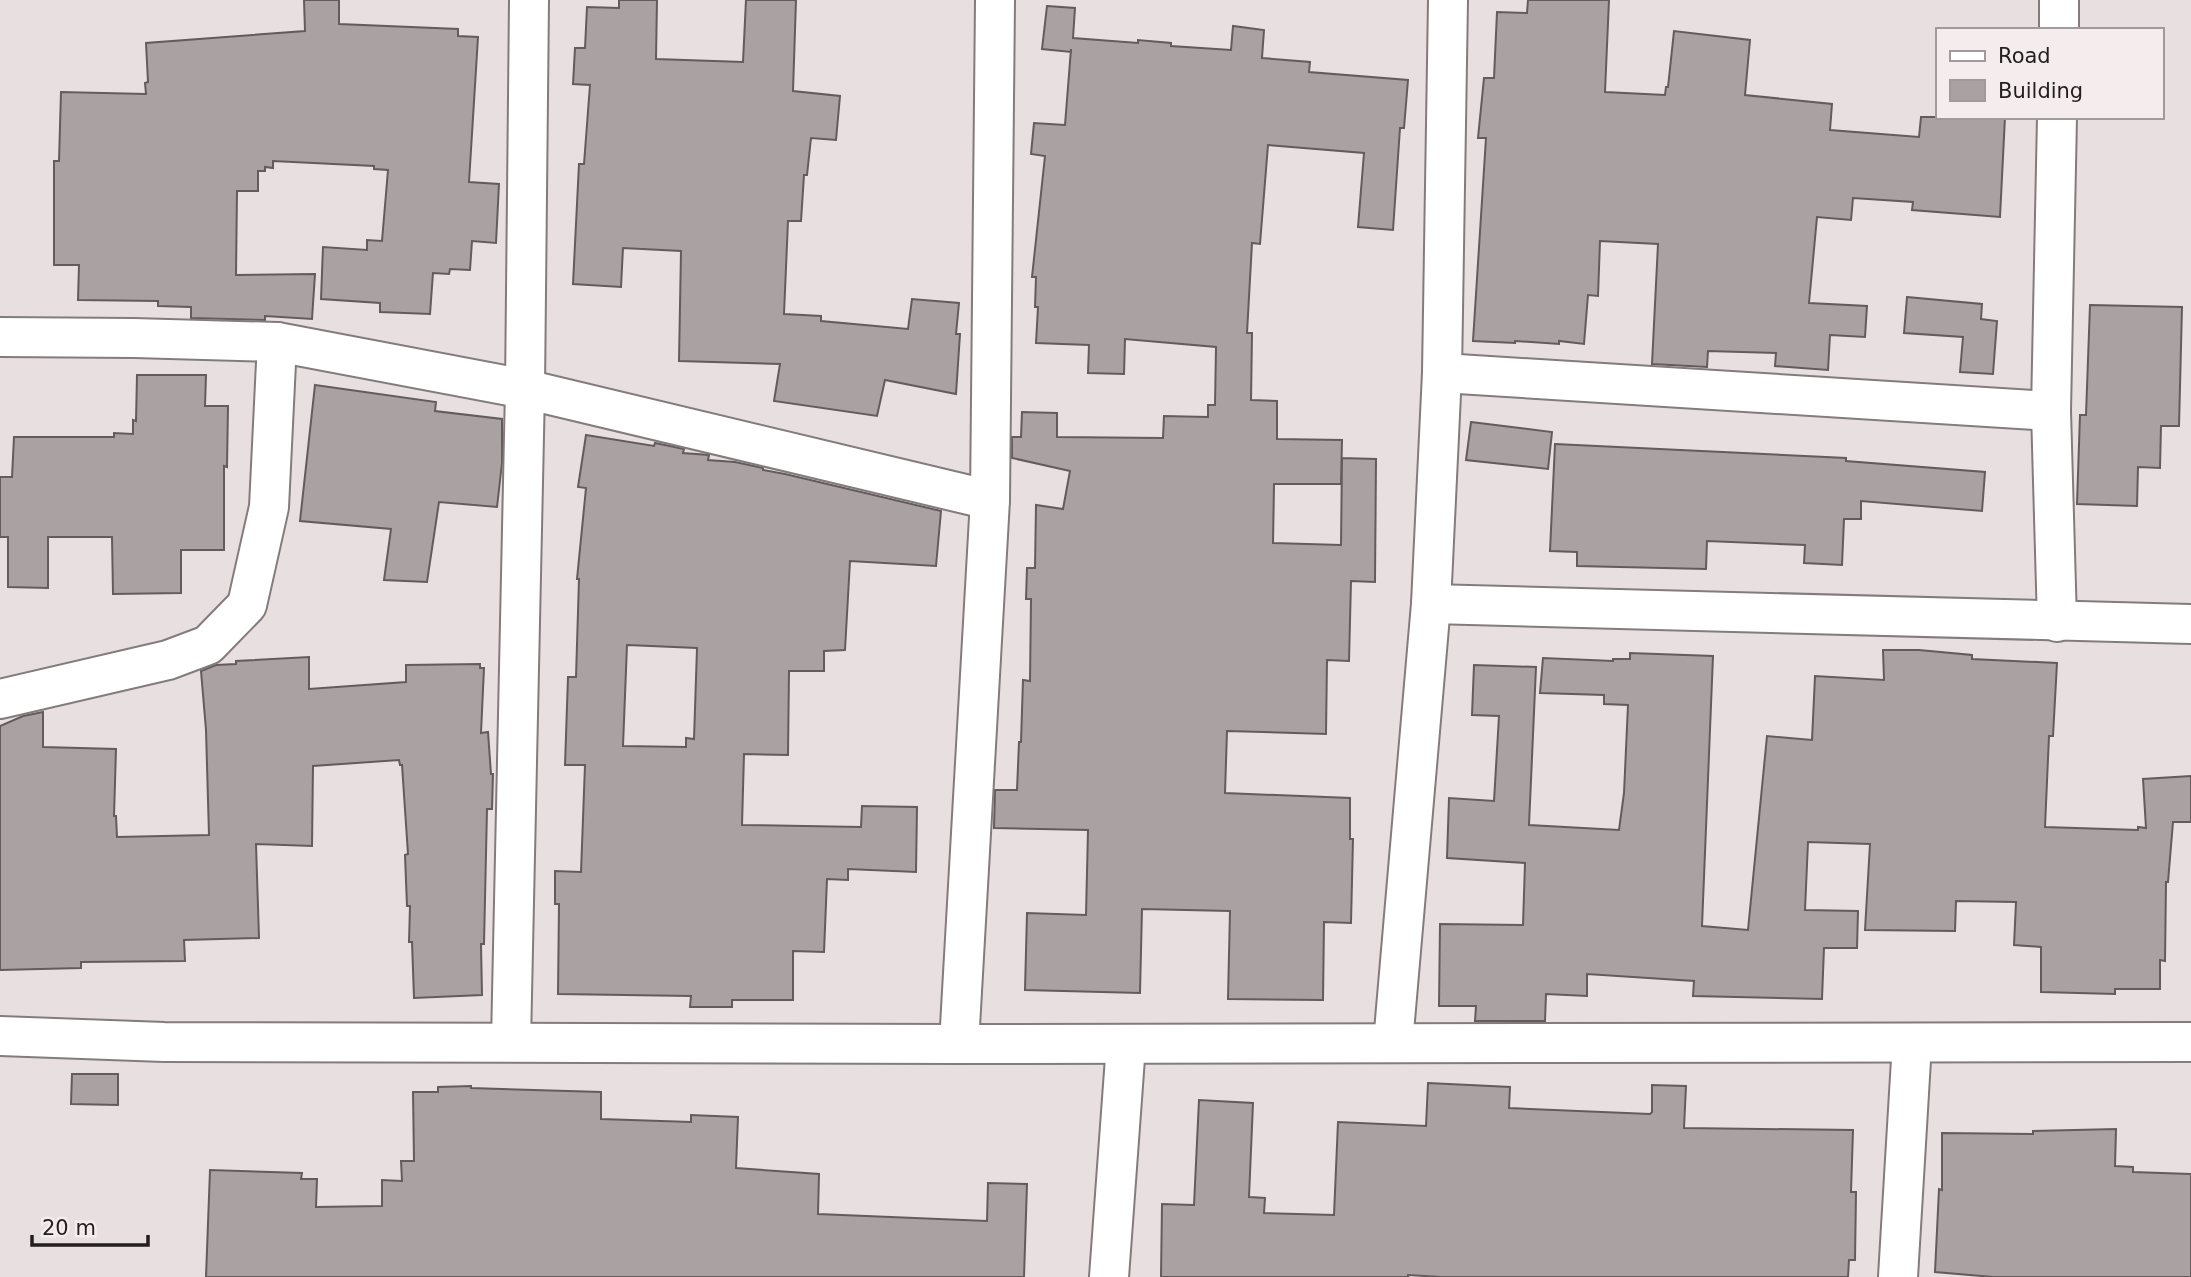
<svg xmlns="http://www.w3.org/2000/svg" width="2191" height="1277" font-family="'DejaVu Sans',sans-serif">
<rect width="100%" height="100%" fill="#e8dfe0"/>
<!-- building -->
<g fill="#aaa1a3" stroke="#635b5d" stroke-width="2" fill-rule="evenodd">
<polygon points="304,0 339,0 339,24 458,29 458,36 478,37 469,182 499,184 496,243 472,241 470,270 450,269 449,274 433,273 430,314 380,312 380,303 321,299 323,247 367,250 367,240 382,241 388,170 374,169 374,166 273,161 273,168 265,167 265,171 258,171 258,191 237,191 236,275 315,274 312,319 265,316 265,320 191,318 191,307 158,306 158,301 78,300 79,265 54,265 54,161 59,161 61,92 146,94 145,83 148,82 146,43 305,31"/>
<polygon points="619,0 657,0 656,59 743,62 746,0 796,0 793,91 840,96 836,140 811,138 807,175 804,175 801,221 788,221 784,314 821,316 821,321 908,329 912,299 959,303 956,334 960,334 956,394 885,380 877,416 774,401 780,364 679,361 681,251 623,248 621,287 573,284 579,164 584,164 590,85 573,84 575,48 585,48 587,7 619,8"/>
<polygon points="1528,0 1609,0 1605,92 1665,95 1666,87 1668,87 1674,31 1750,40 1745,95 1832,104 1830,130 1919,137 1921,117 2005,117 2000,217 1912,210 1913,202 1853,198 1851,220 1817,217 1809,303 1867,306 1865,337 1830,335 1828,370 1775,366 1776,353 1708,351 1707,367 1652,364 1658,244 1600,241 1598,296 1588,295 1584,344 1559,341 1559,344 1515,341 1515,343 1473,341 1486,138 1478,138 1484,78 1494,78 1497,12 1527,13"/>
<polygon points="1047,6 1075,8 1073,38 1138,43 1138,40 1171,43 1171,46 1231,50 1233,26 1264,30 1262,58 1310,62 1309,72 1408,80 1404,128 1400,128 1393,230 1358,227 1364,153 1268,145 1260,244 1252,243 1247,333 1252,333 1251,400 1277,401 1277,439 1342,440 1341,484 1274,484 1273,543 1341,545 1342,458 1376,459 1375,582 1351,581 1349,661 1327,660 1326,734 1227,731 1225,793 1350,798 1350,839 1353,839 1351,923 1324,922 1323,1000 1228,999 1230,911 1142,909 1140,993 1025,990 1027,913 1086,915 1088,830 994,828 995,790 1017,790 1019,742 1021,742 1023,680 1030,681 1031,599 1026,599 1027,568 1035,568 1036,505 1063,509 1070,471 1012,458 1012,437 1021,437 1022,412 1057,413 1057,437 1163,438 1164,416 1208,417 1208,405 1215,405 1216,347 1125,339 1124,374 1088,373 1089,345 1036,343 1038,307 1035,307 1036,277 1032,277 1045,156 1031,154 1034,123 1065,125 1071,49 1071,52 1042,49"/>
<polygon points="1907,297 1982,304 1981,319 1997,321 1993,374 1960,372 1963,337 1904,333"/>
<polygon points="2090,305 2182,307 2179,426 2161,426 2160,468 2138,467 2137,506 2077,504 2080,415 2086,415"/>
<polygon points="137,375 206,375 205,406 228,406 227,467 224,466 224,550 181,550 181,593 113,594 112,537 48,537 48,588 8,587 8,537 0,537 0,477 12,477 14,437 114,437 114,433 133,434 133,420 136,421"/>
<polygon points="315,385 436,402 435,411 502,419 502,463 497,507 439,502 427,582 384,580 391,529 300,521"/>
<polygon points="1471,422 1552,432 1548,469 1466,460"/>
<path d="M586 435 654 446 655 443 684 449 683 453 709 455 708 460 735 462 763 468V470L785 474 941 511 936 566 850 561 845 650 824 651V671H789L788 755 744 754 742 825 861 827 862 806 917 807 916 872 848 869V880L827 879 824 952 793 951V1000H732V1007H690L691 996 558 994 559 904H555V871L581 872 585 765H565L568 677H576L579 579H577L586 488 578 487ZM627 645 697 648 694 739 686 738V747L623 746Z"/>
<polygon points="1555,444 1846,458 1846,461 1985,472 1982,511 1861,501 1861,519 1844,519 1842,565 1804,563 1805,545 1707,541 1706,569 1577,566 1577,552 1550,551"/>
<polygon points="1883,650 1919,650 1972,655 1972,659 2057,663 2053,736 2049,736 2045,827 2138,830 2138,827 2146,828 2143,779 2191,776 2191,822 2173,822 2168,882 2166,882 2165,961 2160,960 2160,989 2115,989 2115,994 2041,992 2041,947 2014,945 2016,902 1956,901 1955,931 1865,930 1870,844 1808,842 1805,910 1858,911 1857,948 1824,948 1822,999 1693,996 1694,981 1587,974 1587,996 1546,994 1545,1021 1475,1021 1476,1006 1439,1006 1440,924 1523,925 1525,863 1447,858 1449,798 1494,801 1499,716 1472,715 1474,665 1536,667 1529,825 1619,830 1624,793 1628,705 1604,704 1604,695 1540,693 1543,658 1613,661 1613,659 1630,659 1630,653 1713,656 1702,926 1748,930 1767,736 1812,740 1815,676 1884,680"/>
<polygon points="309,657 309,689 406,682 406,665 480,664 480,668 484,668 481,733 488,732 491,774 493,774 492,809 487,809 484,944 481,944 482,995 414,998 412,942 409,942 410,906 407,906 405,855 408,854 402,765 400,765 399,760 313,766 312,846 256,844 259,938 184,940 185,961 81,962 81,968 0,970 0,726 23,716 43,712 43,747 116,749 114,816 116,816 117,837 209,835 206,730 201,671 216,665 236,664 236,661"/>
<polygon points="72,1074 118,1074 118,1105 71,1104"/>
<polygon points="1428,1083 1510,1087 1509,1108 1650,1114 1652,1112 1652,1085 1686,1086 1684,1128 1853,1130 1851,1192 1856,1192 1855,1260 1849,1260 1848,1277 1441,1277 1408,1275 1408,1277 1161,1277 1162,1204 1194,1205 1199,1100 1253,1103 1249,1197 1265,1198 1264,1213 1334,1215 1338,1122 1426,1126"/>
<polygon points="471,1086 471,1088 601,1092 601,1119 691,1122 691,1115 738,1117 736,1168 819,1174 818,1214 987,1221 988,1183 1027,1184 1024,1277 206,1277 210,1170 302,1173 301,1179 317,1179 316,1207 382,1206 382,1180 402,1181 401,1161 414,1161 413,1092 438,1092 438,1087"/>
<polygon points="2116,1129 2115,1166 2133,1167 2133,1172 2191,1174 2191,1277 1993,1277 1935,1272 1939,1189 1942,1190 1942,1133 2033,1134 2033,1131"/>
</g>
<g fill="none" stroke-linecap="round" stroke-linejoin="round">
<!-- minor casing -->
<g stroke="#837b7c" stroke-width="42">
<g id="minor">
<polyline points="2059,30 2059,0"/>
<polyline points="0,337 134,338 277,342 525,389 990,500"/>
<polyline points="1442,373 2051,411"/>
<polyline points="1431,604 2191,624"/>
<polyline points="2057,622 2051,411 2057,117"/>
<polyline points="0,699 168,660 208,645 247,605 269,507 277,342"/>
<polyline points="0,1036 164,1042 959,1044 2191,1042"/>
<polyline points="511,1042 525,389 529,0"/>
<polyline points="1393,1043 1431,604 1442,373 1448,0"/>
<polyline points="959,1044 990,500 995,0"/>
<polyline points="1109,1277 1126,1044"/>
<polyline points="1898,1277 1912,1043"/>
</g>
</g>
<!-- minor -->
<use href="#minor" stroke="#fff" stroke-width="38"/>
</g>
<!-- legend -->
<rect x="1936" y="28" width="228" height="91" fill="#f5ecee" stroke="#a19a9c" stroke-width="2"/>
<rect x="1950" y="51" width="35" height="10" fill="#ffffff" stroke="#a19a9c" stroke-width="2"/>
<text x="1998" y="63" font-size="21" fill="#231f20">Road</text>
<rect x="1950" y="80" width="35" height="21" fill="#aaa1a3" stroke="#a19a9c" stroke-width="2"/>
<text x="1998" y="98" font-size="21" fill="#231f20">Building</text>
<!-- scale -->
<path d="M32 1235v10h116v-10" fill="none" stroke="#231f20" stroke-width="3.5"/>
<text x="42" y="1235" font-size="21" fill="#231f20" stroke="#f5ecee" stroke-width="5" paint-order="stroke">20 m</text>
</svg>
